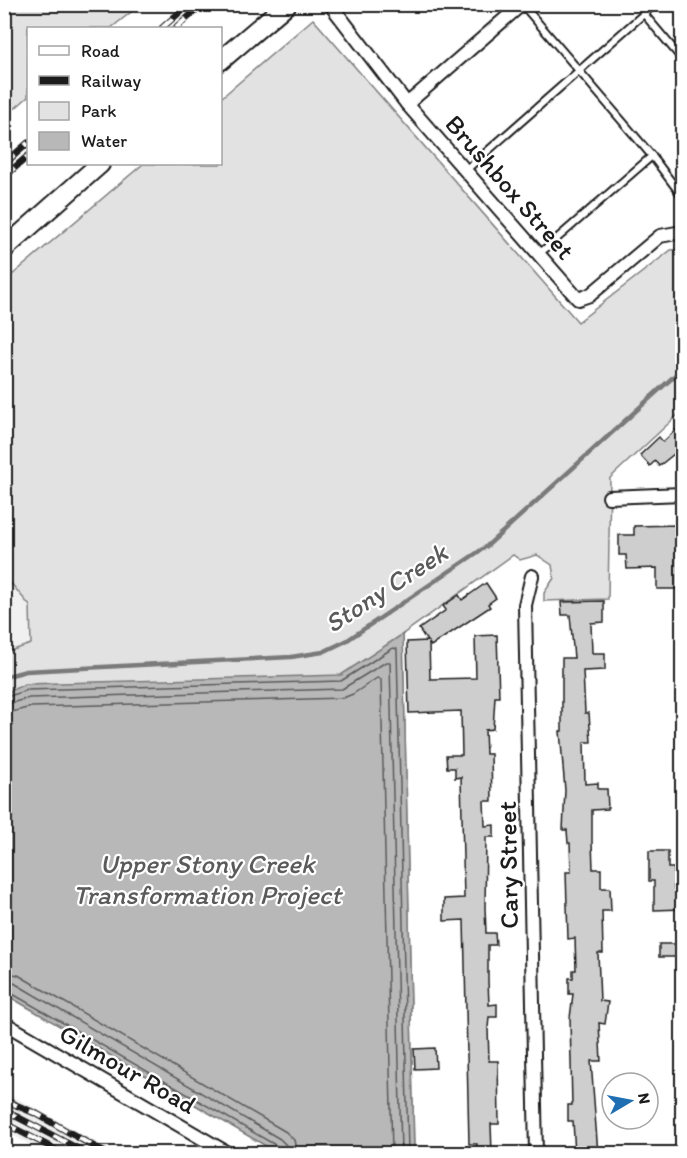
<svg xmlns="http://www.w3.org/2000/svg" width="687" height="1158" font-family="Itim,sans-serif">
<rect width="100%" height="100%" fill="#fff"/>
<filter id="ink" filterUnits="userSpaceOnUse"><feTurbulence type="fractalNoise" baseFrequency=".0167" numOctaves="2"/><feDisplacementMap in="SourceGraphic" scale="12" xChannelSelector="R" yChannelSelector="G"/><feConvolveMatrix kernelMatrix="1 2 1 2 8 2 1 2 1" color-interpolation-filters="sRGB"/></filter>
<g filter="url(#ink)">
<!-- built -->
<g fill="#f0f0f0">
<polygon points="4,576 30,606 31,644 5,653"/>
<polygon points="4,1092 39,1110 116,1153 45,1153 5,1131"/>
</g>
<!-- green -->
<g fill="#e2e2e2" stroke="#7f7f7f" stroke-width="1.5">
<polygon points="5,4 140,4 140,5 111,28 28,28 28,97 5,117"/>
<polygon points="313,19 578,322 671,250 682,249 682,411 610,478 608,599 544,601 544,593 554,578 552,565 537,555 520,560 513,555 403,634 414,1153 278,1153 5,994 4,653 31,644 30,606 5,576 5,281 143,164 220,164 221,98"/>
</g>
<!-- water -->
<polygon fill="#b8b8b8" stroke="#7a7a7a" stroke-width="1.5" points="403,634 414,1153 278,1153 5,994 5,693 25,684 341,675"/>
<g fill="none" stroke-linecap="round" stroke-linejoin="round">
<!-- shore -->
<g stroke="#5a5a5a" stroke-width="1.5">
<polyline points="4,698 27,690 341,681 393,648 397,649 408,1154"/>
<polyline points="4,705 29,698 342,689 386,662 390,662 401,1154"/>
<polyline points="4,714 31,707 343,698 353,694 377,678 381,679 392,1154"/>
<polyline points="4,972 18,975 286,1132 294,1140 297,1154"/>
<polyline points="4,981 14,983 280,1139 286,1145 288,1154"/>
<polyline points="4,989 277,1146 280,1154"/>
</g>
<!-- stream -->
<polyline stroke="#7a7a7a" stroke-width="4.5" points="4,677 26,671 291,657 323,652 346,641 487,546 682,369"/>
</g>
<!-- building -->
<g fill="#cecece" stroke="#1c1c1c" stroke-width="1.5">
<polygon points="682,424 682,463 674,454 659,466 655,461 650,466 640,455 659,437 663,442"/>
<polygon points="680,525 682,589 657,589 657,568 627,569 626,555 619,555 619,535 634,535 634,526"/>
<polygon points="486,583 496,598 488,604 490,607 431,646 429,643 430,679 476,678 475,636 497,635 499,697 495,697 493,729 485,730 486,754 491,754 492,801 484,801 485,826 494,825 494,837 486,837 485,908 486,933 495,933 496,945 488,945 488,981 489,1005 497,1004 497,1017 489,1017 488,1028 489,1061 498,1061 499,1124 491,1124 492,1154 475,1154 477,1144 469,1144 464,920 444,921 444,899 464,898 461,777 455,778 455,768 447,768 446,755 462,755 461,711 409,713 407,642 427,641 419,629 446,610 443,606 459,595 462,600"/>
<polygon points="604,601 604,622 591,623 592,653 605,653 605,670 583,671 585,713 589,713 591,742 584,742 585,784 598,783 598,789 607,789 608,809 592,810 592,842 593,869 601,869 601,888 610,888 611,911 602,911 603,953 598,953 600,1001 608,1002 605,1024 599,1023 601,1061 591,1061 598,1154 575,1154 573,1121 568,1121 568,1105 572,1105 570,1018 573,994 569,994 569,978 573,978 573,970 576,970 575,938 568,939 566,872 571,872 570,843 568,843 567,830 563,830 565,790 560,731 562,731 562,658 574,658 570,615 562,615 561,602"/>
<polygon points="649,851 668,851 668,868 674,868 674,889 682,889 682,909 654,910 654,881 649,881"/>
<rect x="659" y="944" width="23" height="13"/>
<polygon points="435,1048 436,1068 415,1069 414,1049"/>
</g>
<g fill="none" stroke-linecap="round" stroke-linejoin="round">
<!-- service casing -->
<g stroke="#1c1c1c" stroke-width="10">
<g id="service">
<polyline points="522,4 652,156 682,196"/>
<polyline points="644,14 682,59"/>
<polyline points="466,170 655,4"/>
<polyline points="539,254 652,156"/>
</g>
</g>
<!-- minor casing -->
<g stroke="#1c1c1c" stroke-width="16">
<g id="minor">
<polyline points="330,4 407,104 578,299 590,295 660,236 682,232"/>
<polyline points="407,104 522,4"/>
<polyline points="609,497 682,494"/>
<polyline points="532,576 525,605 536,1154"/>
<polyline points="4,1023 229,1154"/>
</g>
</g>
<!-- secondary casing -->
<g stroke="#1c1c1c" stroke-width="22">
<g id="secondary">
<polyline points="220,61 287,4"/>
<polyline points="4,249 100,164"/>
</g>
</g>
<!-- service -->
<use href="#service" stroke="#fff" stroke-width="6"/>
<!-- minor -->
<use href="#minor" stroke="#fff" stroke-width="12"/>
<!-- secondary -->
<use href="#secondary" stroke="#fff" stroke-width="18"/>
<!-- rail casing -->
<g stroke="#1c1c1c" stroke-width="7">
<g id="rail">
<polyline points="162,28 189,4"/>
<polyline points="176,28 203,4"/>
<polyline points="4,164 28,143"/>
<polyline points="4,177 28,156"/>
<polyline points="4,1100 37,1114 107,1154"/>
<polyline points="4,1110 88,1154"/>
<polyline points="4,1123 64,1154"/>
</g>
</g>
<!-- rail -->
<use href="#rail" stroke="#fff" stroke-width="4.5" stroke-dasharray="14" stroke-linecap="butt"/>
</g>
</g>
<g text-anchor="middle" stroke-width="4.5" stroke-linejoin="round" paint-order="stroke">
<!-- street labels -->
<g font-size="26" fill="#1c1c1c" stroke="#fff">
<text transform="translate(510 187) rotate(49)" y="9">Brushbox Street</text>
<text transform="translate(508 865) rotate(-91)" y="9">Cary Street</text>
<text transform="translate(128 1069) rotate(30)" y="9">Gilmour Road</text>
</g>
<!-- water labels -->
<g font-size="27" font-style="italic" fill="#5a5a5a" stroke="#fff">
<text transform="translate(386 588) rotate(-33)" y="9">Stony Creek</text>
<text x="207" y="873">Upper Stony Creek<tspan x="207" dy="31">Transformation Project</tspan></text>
</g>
</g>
<!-- margin -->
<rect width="687" height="1158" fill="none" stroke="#fff" stroke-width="24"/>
<rect x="12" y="12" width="663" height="1134" fill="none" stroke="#1c1c1c" stroke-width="2" filter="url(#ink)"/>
<!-- legend -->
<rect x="27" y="27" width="195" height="138" fill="#ffffff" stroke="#a4a4a4" stroke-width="1.5"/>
<rect x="39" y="46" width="30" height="9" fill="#ffffff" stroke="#a4a4a4" stroke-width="1.5"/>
<text x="81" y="57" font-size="18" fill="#1c1c1c">Road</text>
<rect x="39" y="76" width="30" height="9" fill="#1c1c1c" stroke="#a4a4a4" stroke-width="1.5"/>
<text x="81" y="87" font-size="18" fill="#1c1c1c">Railway</text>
<rect x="39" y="102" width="30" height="18" fill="#e2e2e2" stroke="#a4a4a4" stroke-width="1.5"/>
<text x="81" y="117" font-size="18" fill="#1c1c1c">Park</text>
<rect x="39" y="132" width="30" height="18" fill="#b8b8b8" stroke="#a4a4a4" stroke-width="1.5"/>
<text x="81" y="147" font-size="18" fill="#1c1c1c">Water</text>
<!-- north arrow -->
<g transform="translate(630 1101) rotate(80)"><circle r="28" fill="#ffffff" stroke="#a4a4a4" stroke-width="1.5"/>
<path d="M0-4.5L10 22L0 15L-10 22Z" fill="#1f6fb2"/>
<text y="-9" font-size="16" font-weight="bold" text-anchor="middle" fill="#1c1c1c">N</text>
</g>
</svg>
